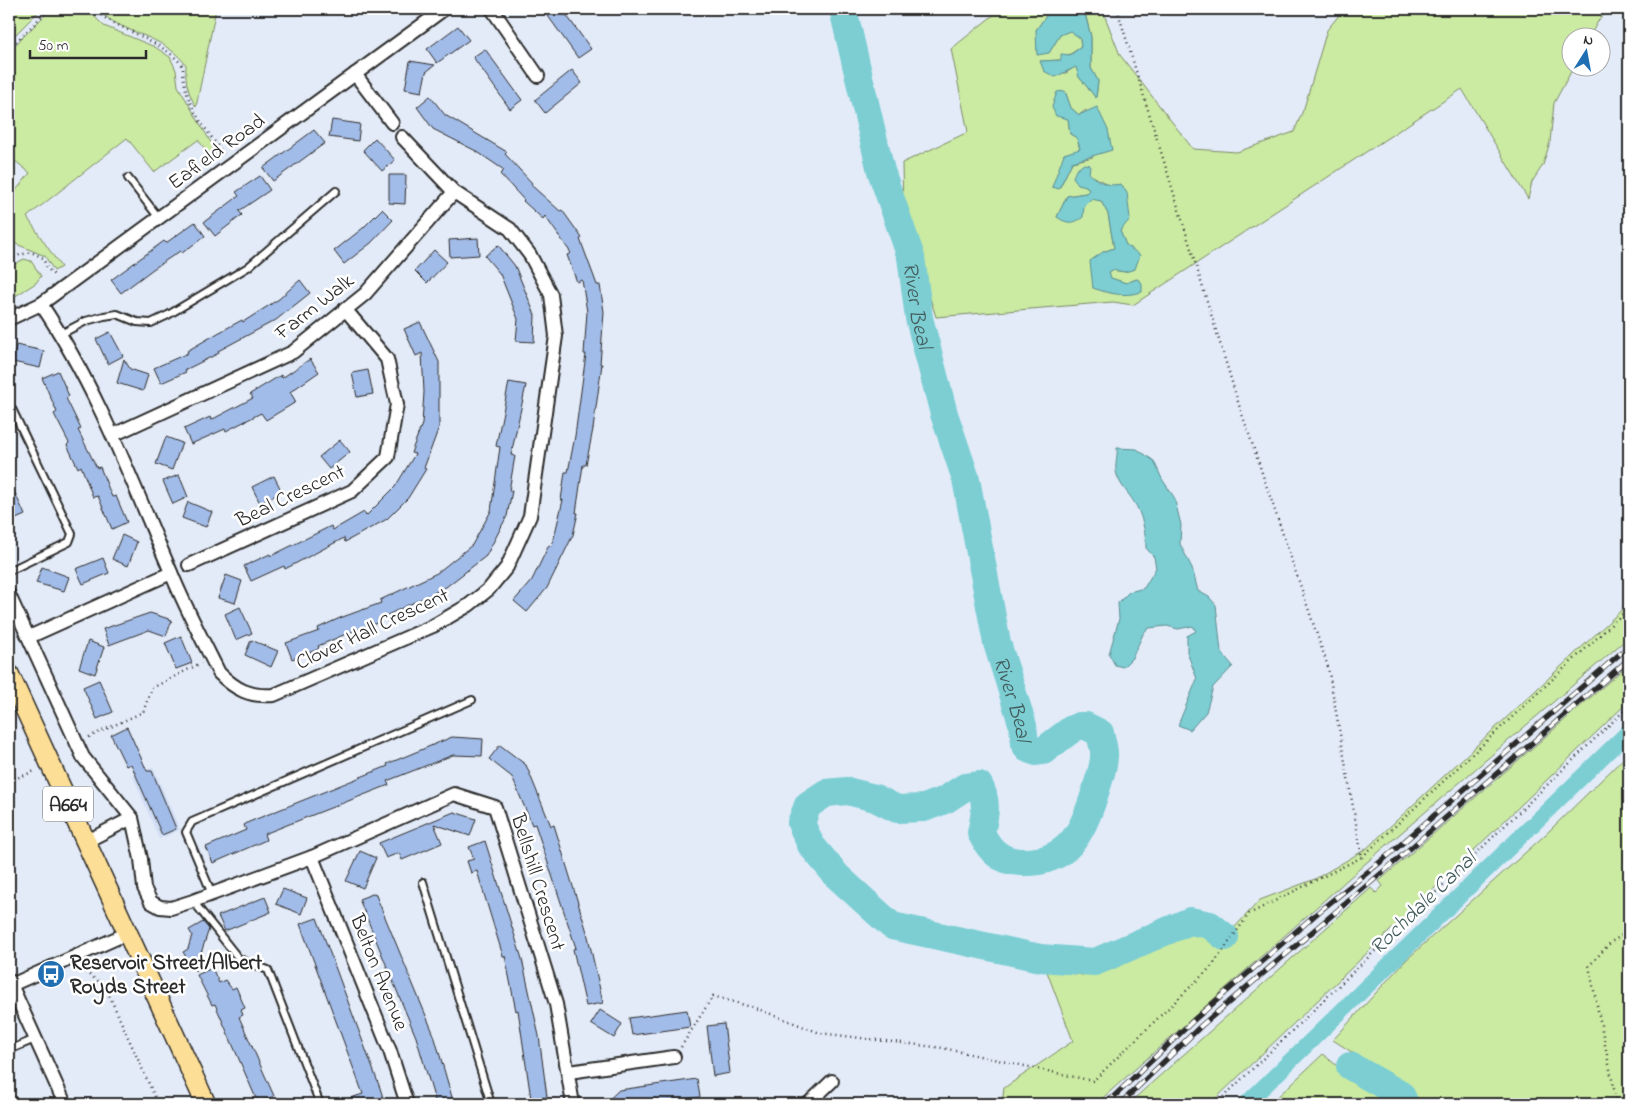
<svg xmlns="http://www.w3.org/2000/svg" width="1638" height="1113" font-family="'Indie Flower',sans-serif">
<rect width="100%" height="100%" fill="#e3ebf8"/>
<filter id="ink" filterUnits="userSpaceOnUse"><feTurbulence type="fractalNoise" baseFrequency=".02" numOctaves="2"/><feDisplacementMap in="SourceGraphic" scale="10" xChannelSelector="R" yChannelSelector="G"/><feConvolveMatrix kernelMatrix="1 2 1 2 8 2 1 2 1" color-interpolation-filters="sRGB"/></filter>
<g filter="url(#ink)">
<!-- built -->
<polygon fill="#d0ddf4" points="153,767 180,830 159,839 133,776"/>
<!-- green -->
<g fill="#cbeaa2" stroke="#7b8a66" fill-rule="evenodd">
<polygon points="9,9 41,9 9,41"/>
<polygon points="51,9 87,9 104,26 155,47 170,57 176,70 178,86 216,151 213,159 198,140 154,172 127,138 27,217 61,267 54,271 45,256 9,241 9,199 30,173 9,156 9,51"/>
<path d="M97 9H216L196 107C188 93 185 82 186 65 161 32 123 36 97 9Z"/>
<path d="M1001 9H1051L1036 30 1049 53 1060 35 1070 30 1080 38 1081 47 1061 60 1041 61 1044 71 1066 73 1076 66 1079 77 1096 98 1098 81 1091 68V37L1084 9H1102L1120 55 1193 149 1237 152 1294 132 1304 108 1327 30 1344 9H1612L1600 18 1589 37 1570 38V68H1573L1554 103 1550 142 1543 165 1532 182 1528 199 1462 89 1133 305 1113 302 936 317 903 212 902 163 968 132 951 49ZM1065 91 1071 108 1079 115 1086 110 1093 157 1072 162 1059 189 1064 154 1080 150 1077 138 1070 134ZM1089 174 1111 186 1121 184 1120 231 1126 245 1125 272 1112 270 1108 272 1110 278 1126 283 1137 279 1142 283 1093 288 1103 252 1114 248 1108 214 1101 201 1092 198 1084 206 1057 217 1067 196 1086 193 1089 190 1086 186Z"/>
<polygon points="24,259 31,261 41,276 36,283 9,300 9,267"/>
<polygon points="1629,603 1629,637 1366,863 1096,1104 1002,1104 1004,1088 1073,1041 1046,969 1082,975 1110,970 1156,949 1190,928 1200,927 1221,942 1260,900 1315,879 1366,849"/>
<polygon points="1629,664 1629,701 1210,1104 1128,1104 1371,888 1376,893 1383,886 1379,881"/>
<polygon points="1629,753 1629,1104 1411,1104 1406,1087 1333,1040 1405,961 1546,834"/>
<polygon points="1323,1054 1345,1073 1395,1102 1396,1104 1270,1104"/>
</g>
<!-- water -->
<g fill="#7cced3" stroke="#5c8d90">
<polygon points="1051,9 1084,10 1091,37 1091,68 1098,81 1096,98 1079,77 1076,67 1055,77 1044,71 1040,61 1061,60 1061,54 1070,55 1081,47 1080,38 1070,31 1060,35 1049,53 1037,55 1036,30"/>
<polygon points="1065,91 1071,108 1079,115 1097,107 1108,130 1112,150 1072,162 1059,189 1052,187 1064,154 1080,149 1077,138 1070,134 1068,119 1056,116 1052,107 1057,92"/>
<path d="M1084 164 1090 165 1089 174C1100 182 1107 187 1121 184L1127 193 1130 219 1120 231 1126 245 1140 255 1135 269 1125 272 1112 270 1109 272 1111 278 1126 283 1137 279 1142 283V292C1124 297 1110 294 1093 288L1090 261 1103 252 1114 248 1108 214 1101 201 1091 199 1084 206 1083 217C1074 224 1067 224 1057 217L1067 196 1086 193 1089 190 1086 186 1078 184 1073 177 1076 170Z"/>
<path d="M1117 448 1137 449 1154 461 1162 479 1174 497 1181 525 1180 544 1192 568 1198 591 1209 597 1216 605 1221 652 1233 666 1213 687 1206 712 1190 730 1178 725 1197 679 1187 652V636L1196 631 1193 626 1178 629 1167 626 1149 628 1144 632 1132 658 1123 667 1115 665 1109 654 1119 619 1118 603 1129 592 1144 588 1156 568 1154 557 1146 548C1146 533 1142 514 1134 502 1128 492 1121 487 1117 475 1114 465 1118 458 1117 448Z"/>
</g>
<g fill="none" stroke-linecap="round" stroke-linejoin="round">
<!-- canal -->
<polyline stroke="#7cced3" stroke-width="16" points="1246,1104 1629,731"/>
<!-- river -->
<g stroke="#7cced3" stroke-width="28">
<path id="s1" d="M843 9 881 171 911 257 919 318 944 414 966 479 997 643 1023 726 1025 744 1028 749 1036 752 1043 751 1072 729 1079 726H1086L1100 733C1101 740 1105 749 1104 756 1104 768 1098 782 1095 793 1083 832 1068 864 1021 862 1000 861 990 851 981 833 985 815 988 801 979 785L965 787 945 800 924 808 897 809 875 798 847 791 826 793 808 805 801 823 811 845 837 876 892 926 1040 958 1095 962 1190 921 1210 925 1225 937"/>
<polyline points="1350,1066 1401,1095 1405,1104"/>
</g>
</g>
<!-- building -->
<g fill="#a2bce9" stroke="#2b2b2b">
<polygon points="543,9 562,9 591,49 578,58"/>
<polygon points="458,26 469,40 437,63 427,49"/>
<polygon points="485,49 522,100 510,109 473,57"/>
<polygon points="410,61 435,65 426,72 422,92 405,89"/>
<polygon points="572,70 582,83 545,113 535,100"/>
<polygon points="430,96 445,115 507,152 505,154 532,183 531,185 560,211 562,210 582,238 580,239 597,285 600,285 604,312 600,364 602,364 593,429 586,465 583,465 576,513 578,513 573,535 547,588 527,612 514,601 532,580 549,545 552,546 563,500 561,500 565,472 568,472 575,436 586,354 584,354 587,312 582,280 577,282 567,255 571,253 545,216 543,219 523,201 524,200 500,174 504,170 476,151 433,129 417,107"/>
<polygon points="332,120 360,124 358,141 329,137"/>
<polygon points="314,130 325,143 273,181 263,168"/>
<polygon points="375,138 395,160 382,171 363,150"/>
<polygon points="389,175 406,175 405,204 389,203"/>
<polygon points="260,176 270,190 239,211 242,215 215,236 204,222 239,196 236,192"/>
<polygon points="382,209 393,220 371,243 344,264 334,251 363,228"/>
<polygon points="195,222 205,236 182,253 180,251 153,269 121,293 111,280 164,241 166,243"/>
<polygon points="478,238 479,255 450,257 449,240"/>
<polygon points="498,245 515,266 535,315 534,342 516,341 518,319 500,274 485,256"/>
<polygon points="434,250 447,262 427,283 415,271"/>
<polygon points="300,280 310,293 276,320 218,351 219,353 185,370 186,372 161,383 154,368 188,353 187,351 218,333 242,320 243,322 279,299"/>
<polygon points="420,322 439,362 439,427 424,468 426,469 408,498 387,519 345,542 344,538 285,569 284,566 251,581 244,566 270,554 271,556 331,526 333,530 364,512 366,516 395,487 415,454 411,453 422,424 424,392 422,353 416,356 404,329"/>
<polygon points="110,332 123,356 108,364 96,339"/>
<polygon points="16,345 44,351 40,368 13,362"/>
<polygon points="124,359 130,369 148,375 143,391 117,383"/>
<polygon points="310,359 319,372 290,392 296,402 266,420 261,413 226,431 225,429 191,444 184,429 210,417 211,420 253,398 250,394 281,375 282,378"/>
<polygon points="368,370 373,394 357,397 352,373"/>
<polygon points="58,371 69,396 66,398 81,429 78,430 97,468 100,467 112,497 116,496 127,522 112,529 98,496 93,497 81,466 78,468 67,445 69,443 54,414 57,412 42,378"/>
<polygon points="509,382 526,385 511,455 515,456 509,491 512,491 507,516 486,556 446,587 379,619 380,622 353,631 318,646 319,649 292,659 286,643 319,631 318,628 340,618 381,603 380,600 437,573 472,545 491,511 500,447 496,446"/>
<polygon points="166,437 182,443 172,470 156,464"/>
<polygon points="340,440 350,452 329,469 319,457"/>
<polygon points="179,475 188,497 173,504 163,481"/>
<polygon points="274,476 282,492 260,503 252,487"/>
<polygon points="9,480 25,515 9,522"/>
<polygon points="188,502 212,512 206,527 182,518"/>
<polygon points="122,535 137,542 128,566 112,559"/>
<polygon points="103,558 109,573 83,584 76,569"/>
<polygon points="42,567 69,577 64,591 36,583"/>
<polygon points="226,575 242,581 235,603 218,598"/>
<polygon points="240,607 252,633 236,640 225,614"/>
<polygon points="150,613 172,620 166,636 149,630 109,645 103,629"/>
<polygon points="181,636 192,663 176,669 165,643"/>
<polygon points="251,640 278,651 271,667 245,655"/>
<polygon points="88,641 104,647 95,674 79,668"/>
<polygon points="99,680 113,712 97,719 83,687"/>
<polygon points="127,727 147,771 152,771 175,826 176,829 162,835 131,764 126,766 111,735"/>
<polygon points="452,737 483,739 482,756 453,755 387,781 389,785 264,834 266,840 213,863 206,847 246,830 244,825 249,822 388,766 387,764"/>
<polygon points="500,745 526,765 551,826 554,825 587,932 603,1003 586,1006 573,949 576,948 535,824 532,825 512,777 489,759"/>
<polygon points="454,812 476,819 470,836 434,824 442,843 402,860 399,853 386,858 379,843"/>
<polygon points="485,841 522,959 539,1036 547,1097 531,1099 518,1010 516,1011 505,956 503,956 477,871 471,873 467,861 474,859 469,847"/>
<polygon points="360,851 376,858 363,888 346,881"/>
<polygon points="283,889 307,898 301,914 276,904"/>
<polygon points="375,893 434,1035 454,1104 436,1104 416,1037 359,899"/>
<polygon points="265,897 271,912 225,931 218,916"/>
<polygon points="317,918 380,1088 385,1104 338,1104 338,1102 363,1094 300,924"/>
<polygon points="203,922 209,929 195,971 183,952 188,949 192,935 189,930"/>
<polygon points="212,968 219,983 225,980 232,989 236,987 245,1008 241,1010 243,1015 239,1017 274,1096 258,1103 215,1004 212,1005 197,975"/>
<polygon points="600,1010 622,1024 614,1038 591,1024"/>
<polygon points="687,1010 690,1027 632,1035 629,1018"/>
<polygon points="724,1024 730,1073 713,1076 707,1026"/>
<polygon points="697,1079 700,1097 648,1104 604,1104 619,1090"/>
</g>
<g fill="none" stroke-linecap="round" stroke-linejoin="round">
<!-- service casing -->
<g stroke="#2b2b2b" stroke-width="10">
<g id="service">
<polyline points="128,178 159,218"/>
<polyline points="61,334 86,321 104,316 117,314 137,322 151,323 168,315 248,267 336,191"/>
<polyline points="9,571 69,542 72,534 12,409"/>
<polyline points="423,882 491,1104"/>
<polyline points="212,894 186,832 192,822 472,700"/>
<polyline points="193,901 239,959 268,970 320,1104"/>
<polyline points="9,1050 35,1039"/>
</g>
</g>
<!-- minor casing -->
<g stroke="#2b2b2b" stroke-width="16">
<g id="minor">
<polyline points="492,9 538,76"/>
<polyline points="355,74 392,123"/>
<path d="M41 304C96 386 131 479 170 570 184 605 202 639 219 673 236 690 250 697 274 695L433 626 469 605 489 589 507 567 530 516 556 336 551 295 530 255 510 229 454 192 402 137"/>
<polyline points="9,319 41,304 444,9"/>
<polyline points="113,435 293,352 365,294 454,192"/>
<polyline points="189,565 352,491 388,457 397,404 387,359 345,309"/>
<polyline points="9,595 83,757 132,818 141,859 144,888 151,902 160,907 171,908 193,901 312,857 454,794 495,807 556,1004 573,1104"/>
<polyline points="29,637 171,573"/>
<polyline points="85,842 132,818"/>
<polyline points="312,857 390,1051 407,1104"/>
<polyline points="9,980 65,1104"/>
<polyline points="9,986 128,933"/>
<polyline points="569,1072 674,1057"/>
<polyline points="808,1104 832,1081"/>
</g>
</g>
<!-- primary casing -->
<g stroke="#2b2b2b" stroke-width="22">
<polyline id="primary" points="9,674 206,1104"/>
</g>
<!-- path -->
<g stroke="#2b2b2b" stroke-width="2.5" stroke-dasharray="1 4" stroke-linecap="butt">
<path d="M93 9C120 32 160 38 183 66 183 104 203 124 224 155"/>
<polyline points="9,49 49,9"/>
<polyline points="9,258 31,252 43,258 47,268 55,276"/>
<polyline points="89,737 143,712 152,688 201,663"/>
<polyline points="9,781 35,771"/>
<polyline points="1362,857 1629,608"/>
<polyline points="81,969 105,986 158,1104"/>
<polyline points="681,1047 713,996 758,1009 820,1033 943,1048 1093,1081 1212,966 1249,914 1362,857 1328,667 1239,405 1117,9"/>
<polyline points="1216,1104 1629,706"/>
<polyline points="1617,1104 1589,966 1611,942 1629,931"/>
</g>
<!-- service -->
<use href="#service" stroke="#fff" stroke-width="6"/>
<!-- minor -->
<use href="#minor" stroke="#fff" stroke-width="12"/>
<!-- primary -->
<use href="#primary" stroke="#fdde96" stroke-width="19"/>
<!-- rail casing -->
<g stroke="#2b2b2b" stroke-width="5.5">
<g id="rail">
<polyline points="1106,1104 1195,1019 1322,909 1384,859 1629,646"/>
<polyline points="1120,1104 1202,1025 1390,866 1629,659"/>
</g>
</g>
<!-- rail -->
<use href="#rail" stroke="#fff" stroke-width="4" stroke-dasharray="11" stroke-linecap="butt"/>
</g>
</g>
<!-- icons -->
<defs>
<g id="bus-disc" transform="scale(1.4375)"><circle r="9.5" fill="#1f6fb2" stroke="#fff"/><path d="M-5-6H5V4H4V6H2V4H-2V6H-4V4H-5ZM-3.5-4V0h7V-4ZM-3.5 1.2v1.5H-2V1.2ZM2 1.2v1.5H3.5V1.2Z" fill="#fff"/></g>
</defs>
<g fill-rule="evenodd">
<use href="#bus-disc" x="51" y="974"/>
</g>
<g text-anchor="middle" stroke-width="5" stroke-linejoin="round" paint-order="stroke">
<!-- shield labels -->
<rect fill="#fff" stroke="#6b6b6b" stroke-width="1" x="43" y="786.5" width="50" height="35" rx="4"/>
<g font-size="20" font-weight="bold" fill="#2b2b2b">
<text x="68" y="811">A664</text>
</g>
<!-- street labels -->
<g font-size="21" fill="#2b2b2b" stroke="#fff">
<text transform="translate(216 151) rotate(-36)" y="7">Eafield Road</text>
<text transform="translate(314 306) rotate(-38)" y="7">Farm Walk</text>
<text transform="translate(290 495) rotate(-26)" y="7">Beal Crescent</text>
<text transform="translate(372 628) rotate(-25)" y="7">Clover Hall Crescent</text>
<text transform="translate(539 882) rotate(73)" y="7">Bellshill Crescent</text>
<text transform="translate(380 972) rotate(68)" y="7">Belton Avenue</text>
</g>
<!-- poi labels -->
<g font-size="21" font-weight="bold" fill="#2b2b2b" stroke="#fff" text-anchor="start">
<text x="70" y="969">Reservoir Street/Albert<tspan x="70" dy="24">Royds Street</tspan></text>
</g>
<!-- water labels -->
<g font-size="22" font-style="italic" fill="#435c5d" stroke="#fff">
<text dy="8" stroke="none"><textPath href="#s1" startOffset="306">River Beal</textPath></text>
<text dy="8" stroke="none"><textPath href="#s1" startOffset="712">River Beal</textPath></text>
<text transform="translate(1422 902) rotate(-44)" y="8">Rochdale Canal</text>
</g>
</g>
<!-- margin -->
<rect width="1638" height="1113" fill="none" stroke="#fff" stroke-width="30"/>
<rect x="15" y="15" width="1608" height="1083" fill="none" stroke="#2b2b2b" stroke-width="2" filter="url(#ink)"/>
<!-- north arrow -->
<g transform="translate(1586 52) rotate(11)"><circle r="24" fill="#ffffff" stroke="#aaaaaa"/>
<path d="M0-4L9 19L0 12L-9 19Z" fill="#1f6fb2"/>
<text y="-8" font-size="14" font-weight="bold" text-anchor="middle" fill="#2b2b2b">N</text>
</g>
<!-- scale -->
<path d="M30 50v8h116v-8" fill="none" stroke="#2b2b2b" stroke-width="2.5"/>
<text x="38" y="50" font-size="15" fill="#2b2b2b" stroke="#ffffff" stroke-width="4" paint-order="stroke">50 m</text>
</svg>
